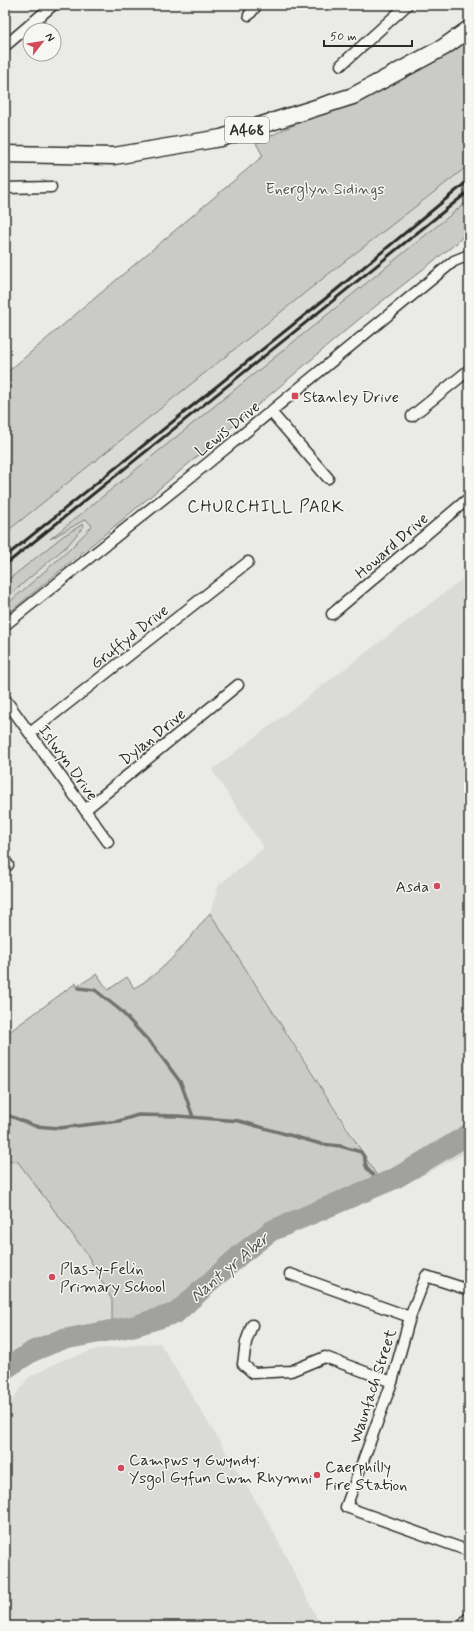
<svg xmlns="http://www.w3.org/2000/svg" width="474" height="1631" font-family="Mynerve,sans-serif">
<rect width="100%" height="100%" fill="#eaeae6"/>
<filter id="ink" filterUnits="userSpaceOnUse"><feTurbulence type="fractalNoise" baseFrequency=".025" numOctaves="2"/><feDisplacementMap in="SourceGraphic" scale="8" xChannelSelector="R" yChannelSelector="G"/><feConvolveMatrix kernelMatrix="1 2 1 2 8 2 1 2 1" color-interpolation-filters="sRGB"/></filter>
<g filter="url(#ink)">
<!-- built -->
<g fill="#dadad6">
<polygon points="469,165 469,216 90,527 70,550 5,606 5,533 326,276"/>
<polygon points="469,574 469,1151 418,1178 389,1191 210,912 219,885 264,848 212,770"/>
<polygon points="5,1160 18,1162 31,1178 87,1254 112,1300 112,1320 79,1326 10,1356 5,1361"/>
<polygon points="160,1343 269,1523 321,1626 5,1626 5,1414 12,1401 28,1378 60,1361 98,1349"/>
</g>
<!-- green -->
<g fill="#cacac7" stroke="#7a7a79">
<polygon points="469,36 469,165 326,276 5,533 5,374 263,156 256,143 289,127 384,89"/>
<polygon points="469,200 469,228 458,242 358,320 133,511 5,616 5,606 69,550 92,526 86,519 50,539"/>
<polygon points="83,524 84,526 68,545 5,599 5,584 8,580 63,536"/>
<path d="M210 913 382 1183 271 1231 240 1255 176 1313 134 1326 112 1330V1300L87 1254 18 1162 5 1160V1035L76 983V987L97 974 108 990 127 977 134 988C166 971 187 941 210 913Z"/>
</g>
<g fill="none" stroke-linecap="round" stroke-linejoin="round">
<!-- stream -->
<g stroke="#727270" stroke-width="3.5">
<polyline points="79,988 95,990 120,1010 155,1048 181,1083 193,1117"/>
<path d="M5 1114 35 1126 59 1128 119 1121 138 1115 178 1116 239 1121 321 1144 340 1146 361 1152 365 1158C364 1172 375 1174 381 1184"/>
</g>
<!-- river -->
<polyline stroke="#a1a19e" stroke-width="21" points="5,1369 33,1351 60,1340 134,1326 176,1313 240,1255 271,1231 396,1178 469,1134"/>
<!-- minor casing -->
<g stroke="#2b2b2b" stroke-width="13">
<g id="minor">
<polyline points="249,15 257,5"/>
<polyline points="5,46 53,5"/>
<polyline points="341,65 407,5"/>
<polyline points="5,188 51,187"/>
<polyline points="271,412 328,478"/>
<polyline points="412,416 469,370"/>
<polyline points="332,614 469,498"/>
<polyline points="5,625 208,463 454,261 469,255"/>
<polyline points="5,699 108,842"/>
<polyline points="30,733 248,562"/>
<polyline points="85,810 238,685"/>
<polyline points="5,861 8,865"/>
<polyline points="290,1274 410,1317"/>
<polyline points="469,1290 426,1276 410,1317 392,1382 346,1507 469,1551"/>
<polyline points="252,1325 246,1342 243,1364 253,1373 291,1371 325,1357 392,1382"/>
</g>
</g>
<!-- secondary casing -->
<g stroke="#2b2b2b" stroke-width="17">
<polyline id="secondary" points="465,1626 469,1620"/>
</g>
<!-- primary casing -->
<g stroke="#2b2b2b" stroke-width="19">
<polyline id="primary" points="5,154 114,156 221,138 353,96 444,47 469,29"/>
</g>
<!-- minor -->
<use href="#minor" stroke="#f6f6f2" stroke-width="10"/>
<!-- secondary -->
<use href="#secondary" stroke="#f6f6f2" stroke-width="14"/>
<!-- primary -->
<use href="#primary" stroke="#f6f6f2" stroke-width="16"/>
<!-- rail -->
<g stroke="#2b2b2b" stroke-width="3">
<polyline points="5,557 336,290 469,180"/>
<polyline points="5,565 469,191"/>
</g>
</g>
</g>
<!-- markers -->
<g fill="#d1495b" stroke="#f6f6f2" stroke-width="1.5">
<rect x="291" y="392" width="8" height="8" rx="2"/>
<circle cx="437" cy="886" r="4"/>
<circle cx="52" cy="1277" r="4"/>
<circle cx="121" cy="1468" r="4"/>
<circle cx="317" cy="1475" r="4"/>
</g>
<g text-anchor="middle" stroke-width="3" stroke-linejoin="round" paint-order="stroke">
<!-- shield labels -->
<rect fill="#f6f6f2" stroke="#686867" stroke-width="1" x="225" y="117" width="44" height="26" rx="3"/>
<g font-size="15" font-weight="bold" fill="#2b2b2b">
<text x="247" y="135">A468</text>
</g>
<!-- park labels -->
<g font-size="16" fill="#535352" stroke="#f6f6f2">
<text x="325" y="194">Energlyn Sidings</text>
</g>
<!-- poi labels -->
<g font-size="16" fill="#2b2b2b" stroke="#f6f6f2" text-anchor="start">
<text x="303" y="402">Stanley Drive</text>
<text x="429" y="892" text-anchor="end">Asda</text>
<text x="60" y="1274">Plas-y-Felin<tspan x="60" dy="18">Primary School</tspan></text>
<text x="129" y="1465">Campws y Gwyndy:<tspan x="129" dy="18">Ysgol Gyfun Cwm Rhymni</tspan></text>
<text x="325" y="1472">Caerphilly<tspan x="325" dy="18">Fire Station</tspan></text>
</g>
<!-- street labels -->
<g font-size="16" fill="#2b2b2b" stroke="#f6f6f2">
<text transform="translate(227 428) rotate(-39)" y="6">Lewis Drive</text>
<text transform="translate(391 545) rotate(-41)" y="6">Howard Drive</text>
<text transform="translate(129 636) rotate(-38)" y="6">Gruffyd Drive</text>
<text transform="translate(152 736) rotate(-39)" y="6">Dylan Drive</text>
<text transform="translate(69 762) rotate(54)" y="6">Islwyn Drive</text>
<text transform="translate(372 1386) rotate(-72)" y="6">Waunfach Street</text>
</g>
<!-- neighbourhood labels -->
<g font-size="17" letter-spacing="1" fill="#2b2b2b" stroke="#f6f6f2">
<text x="266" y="512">CHURCHILL PARK</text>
</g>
<!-- water labels -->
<g font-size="17" font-style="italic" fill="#545453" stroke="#f6f6f2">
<text transform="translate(229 1267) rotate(-40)" y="6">Nant yr Aber</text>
</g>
</g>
<!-- margin -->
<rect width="474" height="1631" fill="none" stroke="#f6f6f2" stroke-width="20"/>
<rect x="10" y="10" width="454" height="1611" fill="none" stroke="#2b2b2b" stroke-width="1.5" filter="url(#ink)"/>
<!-- north arrow -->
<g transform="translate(42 42) rotate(59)"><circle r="19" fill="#f6f6f2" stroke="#a5a5a2"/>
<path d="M0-3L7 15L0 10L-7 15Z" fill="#d1495b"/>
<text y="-6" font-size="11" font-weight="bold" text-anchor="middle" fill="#2b2b2b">N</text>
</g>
<!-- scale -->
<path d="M324 40v6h88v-6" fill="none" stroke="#2b2b2b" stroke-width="2"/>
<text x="330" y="40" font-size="12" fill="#2b2b2b" stroke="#f6f6f2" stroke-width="3" paint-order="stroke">50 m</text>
</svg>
